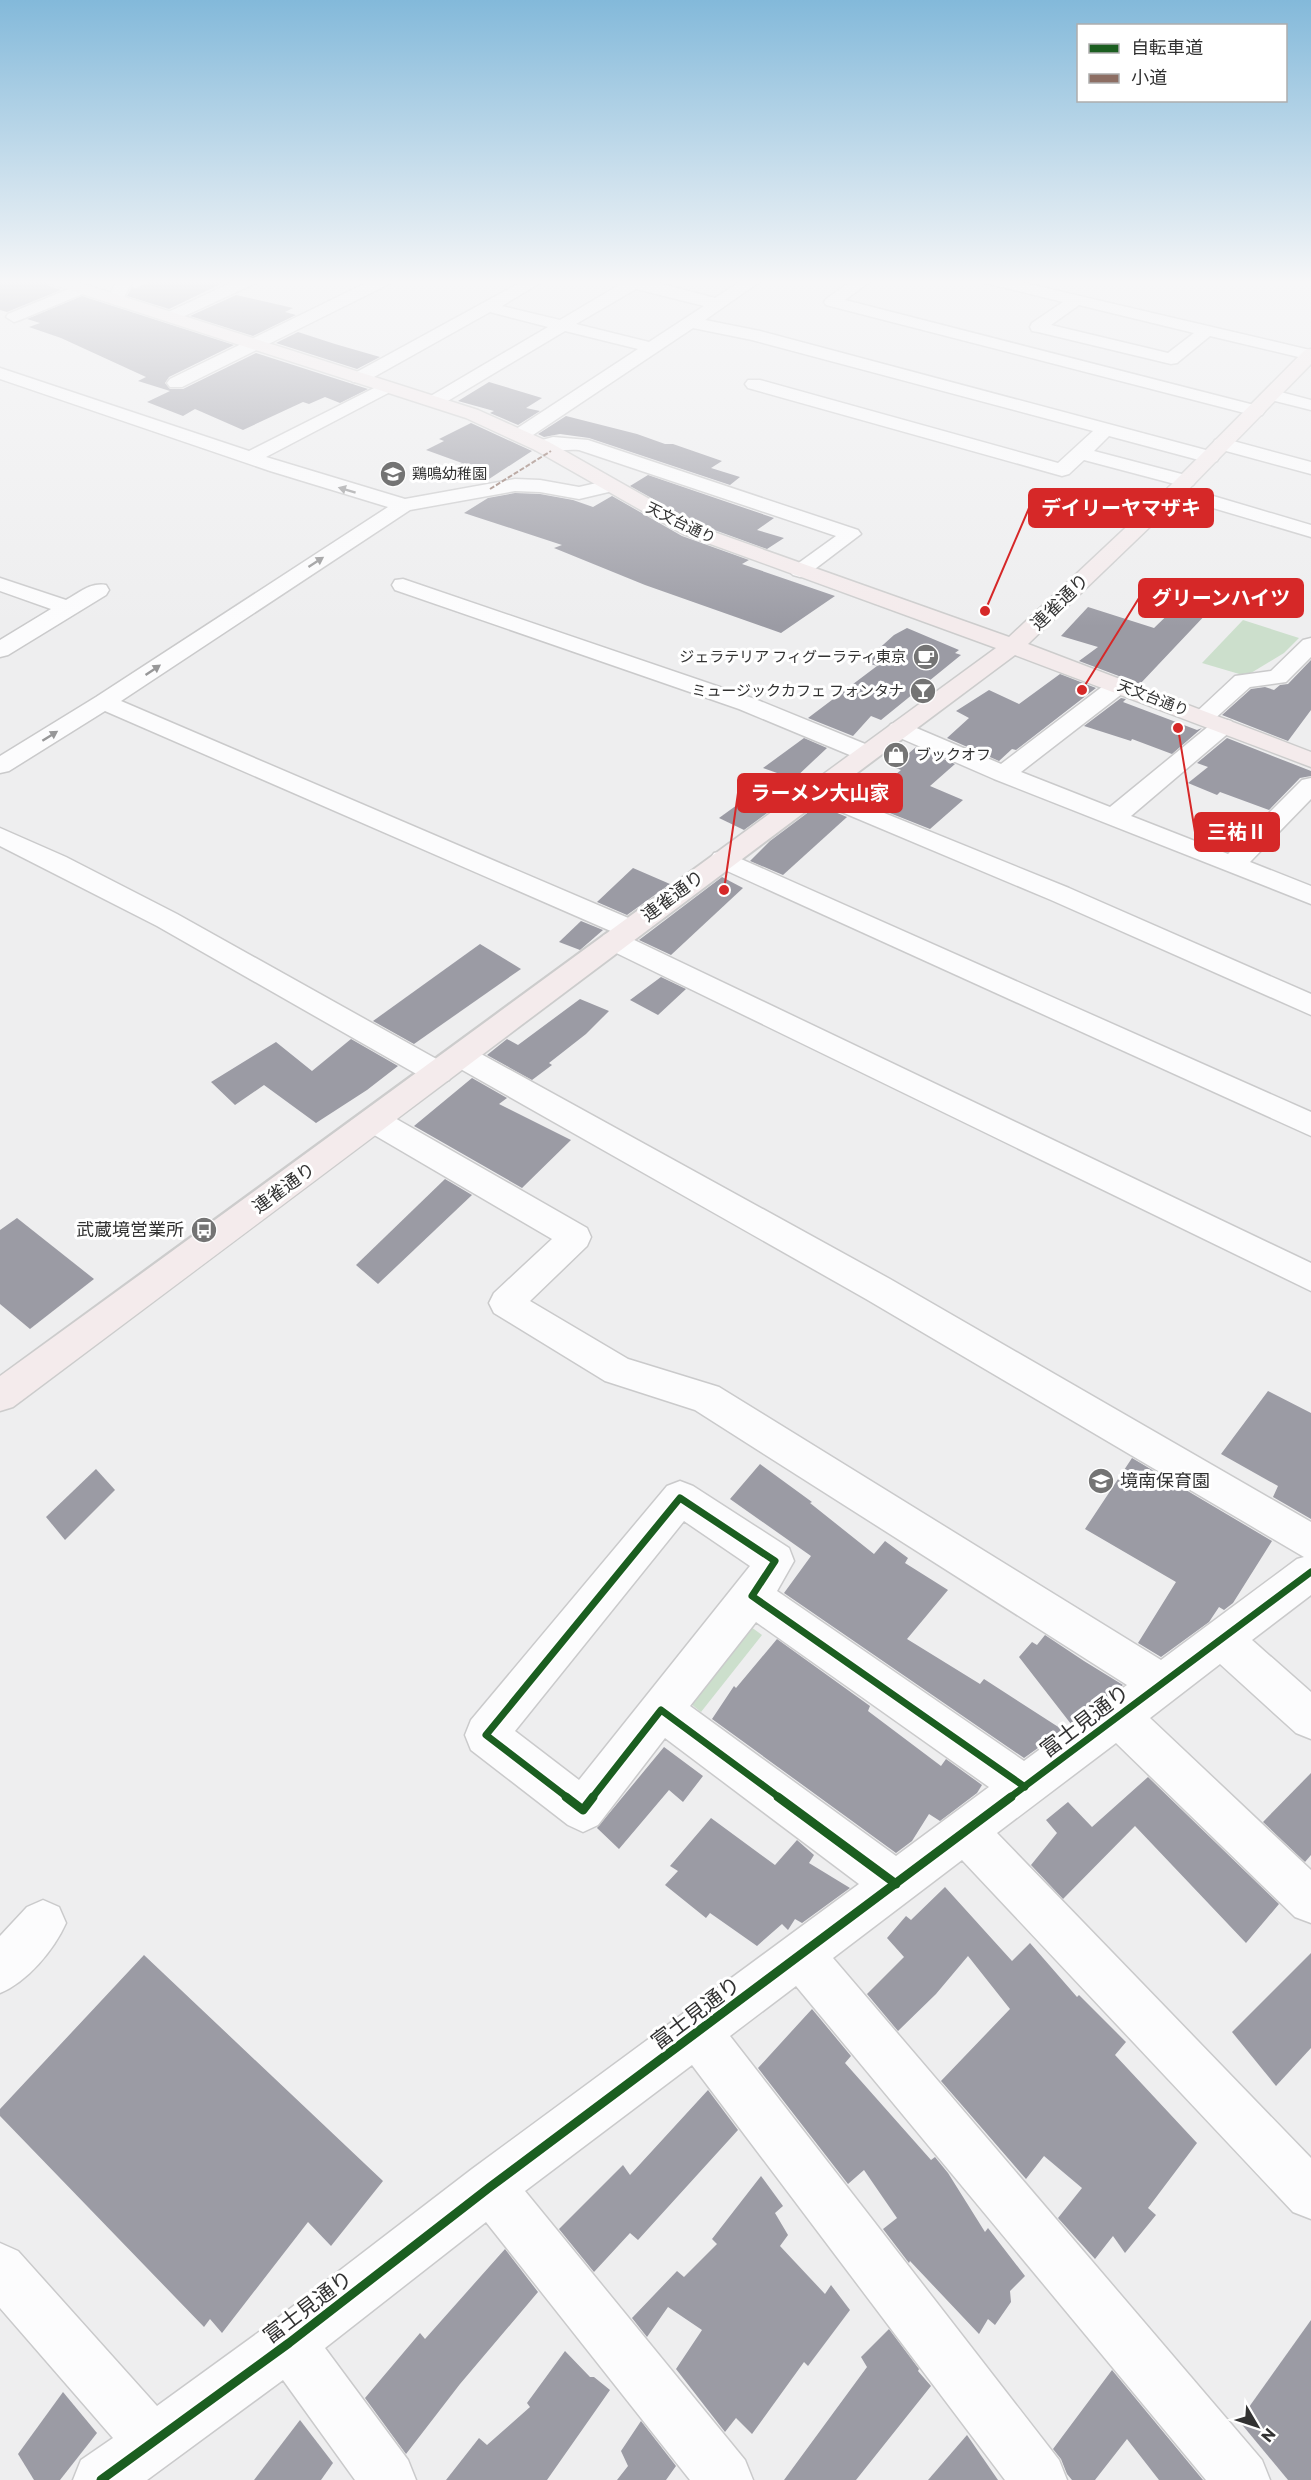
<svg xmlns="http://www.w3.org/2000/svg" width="1311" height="2480" font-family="Commissioner,'Noto Sans JP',sans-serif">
<rect width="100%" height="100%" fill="#eeeeef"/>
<!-- green -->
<g fill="#ccdfcc">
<polygon points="1243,620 1299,638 1284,653 1246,676 1202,663"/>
<polygon points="747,1624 762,1635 701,1712 686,1700"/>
</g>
<!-- building -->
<g fill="#9b9ba4">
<polygon points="0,280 44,280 47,285 61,290 7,312 0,310"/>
<polygon points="154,280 229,280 169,309 127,296 132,287 136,288"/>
<polygon points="236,295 293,308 285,312 296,315 253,336 190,316"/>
<polygon points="82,296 234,345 169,377 165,383 170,389 183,389 256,353 368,389 340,403 325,397 309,404 303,402 243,430 195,409 183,416 147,402 170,391 138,381 146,377 61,338 29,327 40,323 27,319"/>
<polygon points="298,332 335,344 380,357 357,369 276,343"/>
<polygon points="489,382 542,398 526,408 540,411 518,425 490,413 494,411 458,401"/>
<polygon points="566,416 637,434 665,444 673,444 722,461 711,468 740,477 730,485 589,438 560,434 544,437 538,434"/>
<polygon points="471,423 532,451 486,481 450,470 462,463 426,450 444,441 439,439"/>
<polygon points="648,475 774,518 757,530 784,538 767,549 698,524 630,486"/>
<polygon points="515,493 540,494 573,500 593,507 612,496 682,536 749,560 742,564 835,596 781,633 645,585 554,548 562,545 464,513 488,498"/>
<polygon points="1182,601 1209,611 1140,684 1079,661 1098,647 1061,636 1088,607 1154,628"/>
<polygon points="907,628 959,650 955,653 961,655 881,720 871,716 853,736 808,718 877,666 864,662 894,635"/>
<polygon points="1311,660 1311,710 1288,741 1222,715 1251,689 1265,687 1274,690 1280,685 1288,684"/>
<polygon points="1060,674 1096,688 1016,750 1012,749 999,761 947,738 969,718 956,711 989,690 1019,704"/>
<polygon points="1121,698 1126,699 1123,702 1168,719 1197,730 1202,728 1172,754 1132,739 1131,741 1084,726"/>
<polygon points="804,738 827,748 794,779 763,768"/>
<polygon points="1227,738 1311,771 1311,776 1300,778 1269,810 1220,792 1217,795 1188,783 1208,767 1197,763"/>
<polygon points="916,747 955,764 930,786 963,800 930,829 862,802 901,770 893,767"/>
<polygon points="773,779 797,791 744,830 719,818"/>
<polygon points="818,805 847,817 783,875 750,861 770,841"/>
<polygon points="633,868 670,884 627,915 597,902"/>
<polygon points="722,877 743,888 671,955 639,940"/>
<polygon points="581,921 603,930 580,950 559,942"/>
<polygon points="480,944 521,969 414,1044 373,1021"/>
<polygon points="661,977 686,989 658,1015 630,1000"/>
<polygon points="580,999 609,1011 586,1034 549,1063 552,1065 532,1080 487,1055 507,1039 518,1045"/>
<polygon points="351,1039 398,1066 367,1090 316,1123 264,1085 235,1105 211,1082 276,1042 312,1071"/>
<polygon points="472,1078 507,1098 499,1104 571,1140 522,1188 414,1126"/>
<polygon points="445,1179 472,1195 378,1284 356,1265"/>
<polygon points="17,1218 94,1279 30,1329 0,1304 0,1230"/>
<polygon points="1268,1391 1311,1413 1311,1519 1273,1497 1278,1486 1221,1454"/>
<polygon points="1132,1458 1272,1541 1233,1603 1224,1610 1219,1607 1209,1622 1161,1657 1138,1643 1176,1582 1085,1529"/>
<polygon points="760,1464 812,1502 810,1503 874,1554 885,1541 908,1558 905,1563 948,1590 907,1639 980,1684 984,1679 1063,1730 1024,1758 784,1593 811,1556 730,1499"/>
<polygon points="96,1469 115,1490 65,1540 46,1517"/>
<polygon points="1045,1635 1084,1661 1123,1685 1071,1724 1019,1657 1032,1642 1037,1645"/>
<polygon points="777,1639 870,1706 868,1711 941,1766 946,1759 982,1785 977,1793 940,1821 929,1814 912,1841 896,1853 712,1719 734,1686 736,1688"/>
<polygon points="664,1747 703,1776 683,1802 669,1790 619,1849 597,1828"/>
<polygon points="1311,1773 1311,1855 1305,1862 1263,1822"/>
<polygon points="1148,1777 1279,1904 1246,1943 1135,1826 1063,1899 1031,1865 1057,1833 1046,1820 1068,1802 1092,1827"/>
<polygon points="711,1818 775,1865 797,1840 814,1855 809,1863 850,1888 802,1923 795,1919 788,1930 782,1924 757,1946 710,1913 706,1918 665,1885 678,1871 670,1866"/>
<polygon points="945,1887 1012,1961 1030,1943 1077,1997 1079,1995 1126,2042 1115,2055 1197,2143 1148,2208 1156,2215 1125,2253 1113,2236 1095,2259 1058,2218 1082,2188 1044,2156 1026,2179 941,2081 1010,2009 968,1956 936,1994 898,2031 867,1994 904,1957 887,1938 906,1916 911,1920"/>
<polygon points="1311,1953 1311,2048 1276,2086 1232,2032"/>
<polygon points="144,1955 383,2181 331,2246 308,2222 222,2333 210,2319 204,2327 0,2116 0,2109"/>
<polygon points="812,2009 851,2056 845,2063 931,2160 935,2157 948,2173 985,2232 988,2228 1025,2276 1010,2291 1011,2302 995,2325 988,2319 979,2334 910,2261 909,2263 883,2229 897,2218 864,2170 848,2184 758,2068"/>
<polygon points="708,2090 738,2130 638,2240 630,2233 594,2272 559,2229 623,2165 630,2175"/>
<polygon points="761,2176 783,2206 775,2213 788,2235 780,2246 825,2294 831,2285 850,2310 808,2366 804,2362 752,2434 736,2418 725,2432 676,2369 702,2330 668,2307 647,2337 632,2318 677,2271 684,2277 717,2244 712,2239"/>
<polygon points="505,2249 538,2292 460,2384 406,2454 365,2398 420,2333 425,2339"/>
<polygon points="1311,2320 1311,2480 1288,2480 1239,2421"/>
<polygon points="889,2329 919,2369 918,2371 931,2386 856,2480 784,2480 867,2367 861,2357"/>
<polygon points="565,2351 590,2377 594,2377 610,2390 547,2480 446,2480 479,2438 487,2445 530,2407 527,2403"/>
<polygon points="1112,2370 1203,2480 1159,2480 1127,2439 1095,2480 1072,2480 1067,2474 1061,2459 1053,2449"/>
<polygon points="63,2392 97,2433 60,2480 34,2480 18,2454"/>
<polygon points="300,2420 333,2463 321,2480 254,2480"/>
<polygon points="641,2421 676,2466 666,2480 617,2480 628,2466 621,2451"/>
<polygon points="967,2435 998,2480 928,2480"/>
</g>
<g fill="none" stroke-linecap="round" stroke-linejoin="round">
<!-- minor casing -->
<g stroke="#cacacb" stroke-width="3">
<g id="minor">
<polygon points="117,280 133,280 121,303 115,305 107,300"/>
<polygon points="237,280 258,280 256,283 176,320 170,322 162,317 164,314"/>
<polygon points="372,280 393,280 391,283 182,387 170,387 167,383 170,379"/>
<path d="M525 280H545L502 306 560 320 619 285 611 280H647L715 298 743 280H762L705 320 760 331 1217 453 1219 457 1217 461 1210 463 1109 436 1094 451 1193 477 1196 481 1193 485 1186 487 1084 460 1069 474 1062 476 748 388 745 384 748 380H760L1058 463 1093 431 752 340 693 328 527 439H513L511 435 513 431 638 349 565 331 441 405H429L426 401 429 397 548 327 490 312 365 382H353L350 378 353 374ZM636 289 704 306 649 342 576 324Z"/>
<polygon points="853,280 872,280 845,300 1262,407 1265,411 1262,415 1256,416 826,305 824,302 826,299"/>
<path d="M983 280H1012L1310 350 1311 360 1210 336 1177 363 1171 364 1038 332 1032 331 1030 327 1032 323 1063 302 985 283ZM1079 305 1194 333 1168 353 1051 325Z"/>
<polygon points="81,284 87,286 89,289 87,292 20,320 14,322 6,317 8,314"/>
<polygon points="0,368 249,451 386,382 392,383 395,387 392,391 266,457 405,499 515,479 540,480 579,487 610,480 617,482 620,486 617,490 579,499 540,492 515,491 410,510 121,701 640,923 644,929 640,935 630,938 1311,1263 1311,1291 604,947 600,941 604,935 613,932 105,711 9,771 0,773 0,756 96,697 388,507 270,471 0,379"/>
<polygon points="1273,390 1311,400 1311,410 1267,399 1264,395 1267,391"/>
<path d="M553 437 588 440 858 530 861 534 807 575 800 577 793 575 789 571 793 567 836 536 579 450C567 449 545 452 535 450L533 446 535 442Z"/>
<polygon points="1222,438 1311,462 1311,474 1215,448 1213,444 1215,440"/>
<polygon points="1176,485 1311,525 1311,537 1169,495 1166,491 1169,487"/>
<path d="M0 578 66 600C79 593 90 582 106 585L109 590 106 595 8 655 0 657V640L51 609 0 591Z"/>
<polygon points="403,579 755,699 875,748 878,753 875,758 866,760 857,758 739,709 395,590 392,585 395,580"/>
<polygon points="1311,638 1311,657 1286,682 1250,687 1211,722 1203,724 1195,722 1191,717 1235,676 1271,671 1303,640"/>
<polygon points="1119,678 1127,680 1131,685 1127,690 1021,772 1110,807 1215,721 1223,719 1231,721 1235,726 1231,731 1131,816 1228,854 1302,780 1311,778 1311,799 1250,862 1311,886 1311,904 994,779 891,734 887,729 891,724 899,722 907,724 1001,764 1111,680"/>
<polygon points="815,785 1069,888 1311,994 1311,1015 1051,900 806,797 803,792 806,787"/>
<polygon points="0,828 66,857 177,914 449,1066 453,1073 449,1080 438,1084 427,1080 157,926 0,846"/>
<polygon points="723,851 1311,1112 1311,1136 714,865 710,859 714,853"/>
<path d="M461 1046 472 1049 890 1279 1311 1522V1595L1252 1640 1311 1692V1739L1296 1733 1220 1664 1150 1718 1311 1870V1923L1295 1917 1116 1743 997 1833 1311 2158V2219L1293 2212 962 1860 833 1958 1262 2460 1270 2480H1206L796 1986 730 2036 1059 2460 1067 2480H1005L692 2065 525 2191 745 2460 753 2480H690L486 2222 325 2348 408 2460 416 2480H355L283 2380 147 2480H73L81 2460 113 2438 0 2308V2243L18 2251 157 2406 270 2324 472 2169 859 1884 665 1738 598 1825 583 1832 568 1825 471 1750 465 1735 471 1720 667 1486 680 1481 693 1486 789 1548 794 1561 777 1591 1024 1761 1127 1685 695 1410 605 1381 494 1313 489 1303 494 1293 552 1239 364 1129 360 1121 364 1113 375 1110 386 1113 587 1228 591 1237 587 1246 530 1301 628 1359 719 1387 1161 1660 1297 1559 1304 1557 866 1299 450 1063 446 1056 450 1049ZM684 1521 750 1566 579 1780 515 1731ZM756 1622 989 1787 896 1856 690 1706Z"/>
<path d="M43 1900 59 1907 66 1923C54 1950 27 1982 0 1993V1936L27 1907Z"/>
</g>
</g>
<!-- major casing -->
<g stroke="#ccc" stroke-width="3">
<path id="major" d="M46 280H71L478 410 549 442 697 526 1009 637 1169 487 1305 350 1311 349V364L1183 495 1028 644 1311 752V767L1015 655C680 904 348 1157 13 1407L0 1411V1376C334 1135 664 890 996 648L683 534 535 450 466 418 48 283Z"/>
</g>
<!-- minor -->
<use href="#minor" fill="#fcfcfd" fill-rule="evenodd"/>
<!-- major -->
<use href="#major" fill="#f4ebec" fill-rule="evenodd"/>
<!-- quiet -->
<polyline stroke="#8d6e63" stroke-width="2" stroke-dasharray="5 2" stroke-linecap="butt" points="490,489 551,451"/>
<!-- cycleway-far1 casing -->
<g stroke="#fff" stroke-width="10">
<g id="cycleway-far1">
<polyline points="568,1798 486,1735 680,1498 775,1561 752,1596 1025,1787"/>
<polyline points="592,1798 661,1710 780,1798"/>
<polyline points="1009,1798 1311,1572"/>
</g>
</g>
<!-- cycleway casing -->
<g stroke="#fff" stroke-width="13">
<g id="cycleway">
<polyline points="566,1797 583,1810 593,1797"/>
<polyline points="778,1797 896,1884"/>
<polyline points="101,2480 289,2343 490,2187 1011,1797"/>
</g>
</g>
<!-- cycleway-far1 -->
<use href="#cycleway-far1" stroke="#1b5e20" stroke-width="7"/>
<!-- cycleway -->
<use href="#cycleway" stroke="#1b5e20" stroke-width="9"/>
</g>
<!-- one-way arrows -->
<defs><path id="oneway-solid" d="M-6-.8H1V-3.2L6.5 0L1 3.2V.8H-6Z" transform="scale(1.5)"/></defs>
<g fill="#979798">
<use href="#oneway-solid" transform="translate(347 490) rotate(-163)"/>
<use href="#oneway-solid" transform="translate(316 562) rotate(-33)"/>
<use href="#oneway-solid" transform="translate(153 670) rotate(-34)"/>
<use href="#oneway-solid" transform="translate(50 736) rotate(-32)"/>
</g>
<!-- sky -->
<linearGradient id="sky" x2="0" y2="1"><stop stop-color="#83b9da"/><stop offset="0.45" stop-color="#f7f7f8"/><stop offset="1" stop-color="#f7f7f8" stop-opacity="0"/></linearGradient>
<rect width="1311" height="627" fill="url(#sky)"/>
<!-- icons -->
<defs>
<g id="school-disc" transform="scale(1.35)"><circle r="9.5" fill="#747474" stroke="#fff"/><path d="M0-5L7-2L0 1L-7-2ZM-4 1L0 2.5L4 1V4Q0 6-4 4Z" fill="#fff"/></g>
<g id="cafe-disc" transform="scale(1.35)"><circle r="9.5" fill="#747474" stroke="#fff"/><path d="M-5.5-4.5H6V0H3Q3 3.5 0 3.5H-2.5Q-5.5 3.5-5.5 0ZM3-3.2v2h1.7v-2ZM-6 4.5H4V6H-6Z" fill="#fff"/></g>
<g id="bar-disc" transform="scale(1.35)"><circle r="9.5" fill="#747474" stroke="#fff"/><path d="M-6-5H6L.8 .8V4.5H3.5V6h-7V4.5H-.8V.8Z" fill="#fff"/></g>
<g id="shop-disc" transform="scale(1.35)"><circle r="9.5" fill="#747474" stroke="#fff"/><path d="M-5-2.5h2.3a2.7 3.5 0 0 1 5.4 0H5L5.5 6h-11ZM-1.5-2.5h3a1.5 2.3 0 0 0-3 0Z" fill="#fff"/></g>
<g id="bus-disc" transform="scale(1.35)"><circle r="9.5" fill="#747474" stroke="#fff"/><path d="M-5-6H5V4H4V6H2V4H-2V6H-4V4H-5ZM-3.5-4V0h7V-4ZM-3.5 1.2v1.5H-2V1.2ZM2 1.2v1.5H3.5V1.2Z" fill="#fff"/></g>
</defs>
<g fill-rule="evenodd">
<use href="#school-disc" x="393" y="474"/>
<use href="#cafe-disc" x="926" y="657"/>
<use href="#bar-disc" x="923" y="691"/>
<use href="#shop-disc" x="896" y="755"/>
<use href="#bus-disc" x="204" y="1230"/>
<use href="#school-disc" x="1101" y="1481"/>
</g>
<g text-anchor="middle" stroke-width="6" stroke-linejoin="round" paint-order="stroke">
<!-- far-poi labels -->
<g font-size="15" fill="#323232" stroke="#fff" text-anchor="start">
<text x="412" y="479">鶏鳴幼稚園</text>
<text x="906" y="662" text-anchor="end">ジェラテリア フィグーラティ東京</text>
<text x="904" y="696" text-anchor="end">ミュージックカフェ フォンタナ</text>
<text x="916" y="760">ブックオフ</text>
</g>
<!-- far-street labels -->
<g font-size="15" fill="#323232" stroke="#fff">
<text transform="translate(681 523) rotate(26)" y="5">天文台通り</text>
<text transform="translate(1153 698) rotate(21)" y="5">天文台通り</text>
</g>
<!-- street labels -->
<g font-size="18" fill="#323232" stroke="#fff">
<text transform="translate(1060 602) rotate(-44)" y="6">連雀通り</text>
<text transform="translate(673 896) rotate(-37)" y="6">連雀通り</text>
<text transform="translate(284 1188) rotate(-36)" y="6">連雀通り</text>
</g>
<!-- poi labels -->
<g font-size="18" fill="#323232" stroke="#fff" text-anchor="end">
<text x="184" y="1236">武蔵境営業所</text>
<text x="1120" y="1487" text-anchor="start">境南保育園</text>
</g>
<!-- near-street labels -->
<g font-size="21" fill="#323232" stroke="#fff">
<text transform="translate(1085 1721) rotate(-37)" y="7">富士見通り</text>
<text transform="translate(696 2013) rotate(-37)" y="7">富士見通り</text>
<text transform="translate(308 2307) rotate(-37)" y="7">富士見通り</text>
</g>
</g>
<!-- callouts -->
<path fill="none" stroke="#d62828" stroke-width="2" d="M985 611L1029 508M1082 690L1139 598M724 890L738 793M1178 728L1195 832"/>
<g fill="#d62828" stroke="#fff" stroke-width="2">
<circle cx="985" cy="611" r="6"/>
<circle cx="1082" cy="690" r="6"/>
<circle cx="724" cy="890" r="6"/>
<circle cx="1178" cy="728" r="6"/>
</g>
<g fill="#d62828" stroke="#d62828" stroke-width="2">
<rect x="1029" y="489" width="184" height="38" rx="6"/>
<rect x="1139" y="579" width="164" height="38" rx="6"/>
<rect x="738" y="774" width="164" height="38" rx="6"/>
<rect x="1195" y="813" width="84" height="38" rx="6"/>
</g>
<g font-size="20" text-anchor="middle" font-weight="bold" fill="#fff">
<text x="1121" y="515">デイリーヤマザキ</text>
<text x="1221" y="605">グリーンハイツ</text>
<text x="820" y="800">ラーメン大山家</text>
<text x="1237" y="839">三祐Ⅱ</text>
</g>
<!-- legend -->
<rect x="1077" y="24" width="210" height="78" fill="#ffffff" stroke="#adadad" stroke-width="1.5"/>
<rect x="1089" y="44" width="30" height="9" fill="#1b5e20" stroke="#adadad" stroke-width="1.5"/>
<text x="1131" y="54" font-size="18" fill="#323232">自転車道</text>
<rect x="1089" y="74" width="30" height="9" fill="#8d6e63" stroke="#adadad" stroke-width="1.5"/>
<text x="1131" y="84" font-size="18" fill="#323232">小道</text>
<!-- north arrow -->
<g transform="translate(1257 2426) rotate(129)" stroke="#ffffff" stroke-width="4.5" paint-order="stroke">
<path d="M0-4.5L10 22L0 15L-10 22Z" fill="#323232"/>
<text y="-9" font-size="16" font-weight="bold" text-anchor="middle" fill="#323232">N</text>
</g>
</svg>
